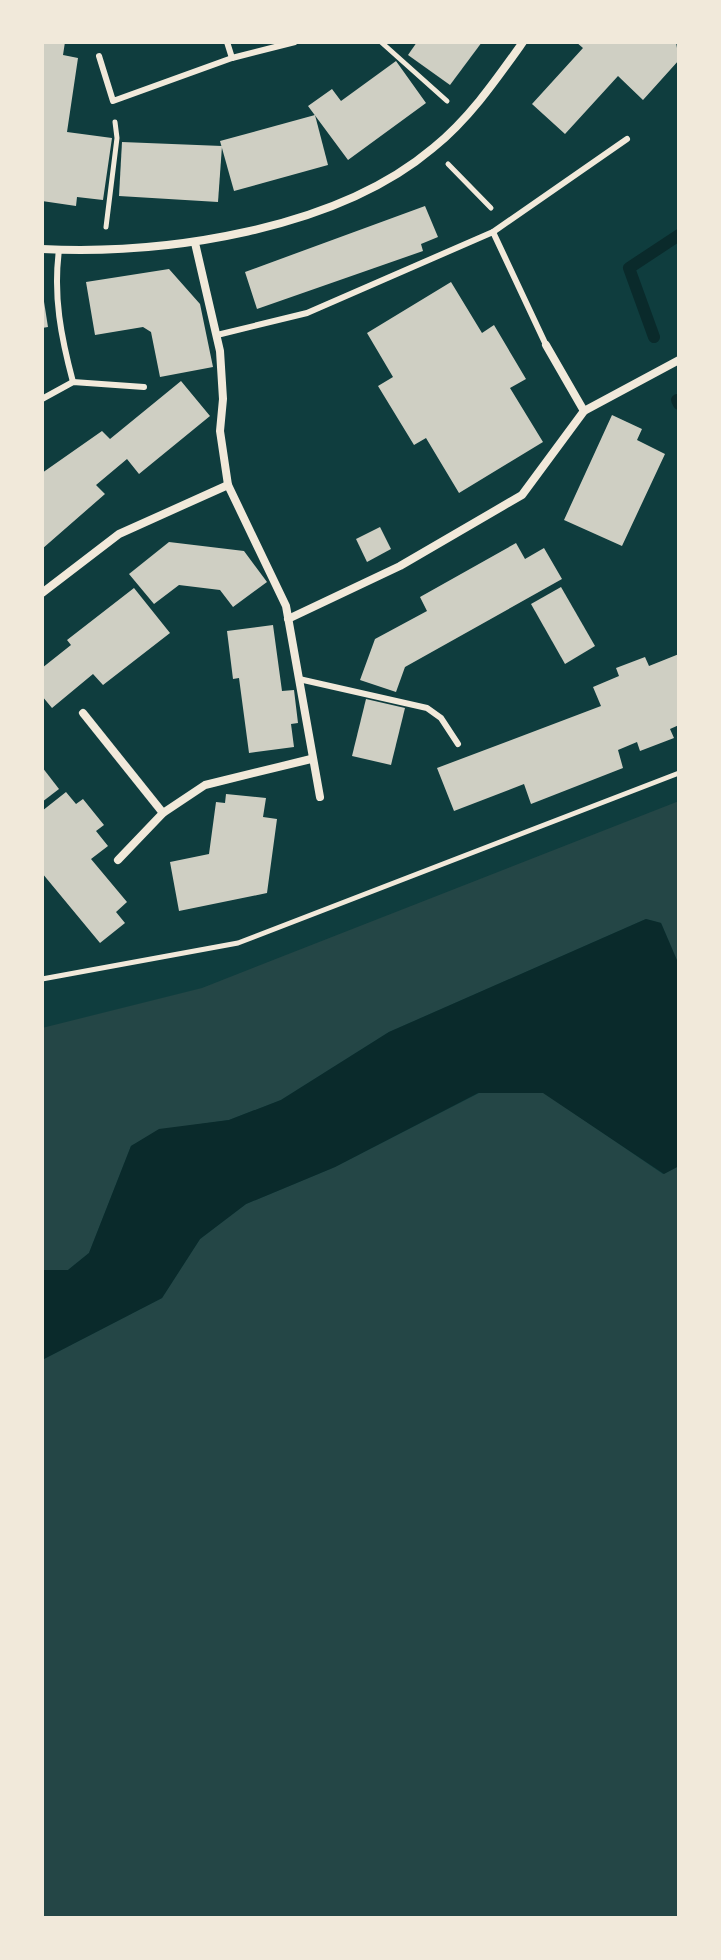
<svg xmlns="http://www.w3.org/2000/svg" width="721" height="1960" font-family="'Golos Text',sans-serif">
<rect width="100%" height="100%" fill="#0f3d3e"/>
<!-- green -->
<g fill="#244646">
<polygon points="679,801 679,965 661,923 646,919 389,1032 281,1100 229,1120 159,1130 131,1146 89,1253 68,1270 42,1270 42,1028 202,988"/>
<polygon points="543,1092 663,1174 679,1166 679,1918 42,1918 42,1360 162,1298 200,1239 246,1204 335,1167 479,1093"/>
</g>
<!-- water -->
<polygon fill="#0a2a2b" points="646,919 661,923 679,965 679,1166 664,1174 543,1093 478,1093 335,1167 246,1204 200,1239 162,1298 42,1360 42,1270 68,1270 89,1253 131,1146 159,1129 229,1120 281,1100 389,1032"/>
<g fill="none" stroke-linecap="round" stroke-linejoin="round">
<!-- stream -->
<g stroke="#0a2a2b" stroke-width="12">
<polyline points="654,337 629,268 679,235"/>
<polyline points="677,400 679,404"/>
</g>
</g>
<!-- building -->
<g fill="#cfcfc3">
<polygon points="42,42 65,42 63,55 78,58 67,132 112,138 103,200 77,197 76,206 42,201"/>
<polygon points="417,42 482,42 450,85 408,55"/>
<polygon points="576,42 676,42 679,60 643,100 618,76 565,134 532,104 583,48"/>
<polygon points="396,61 426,103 348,160 308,106 332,89 341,101"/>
<polygon points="315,115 328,165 234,191 220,141"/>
<polygon points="122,142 222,146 218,202 119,196"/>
<polygon points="425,206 438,237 421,244 423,251 257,309 245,272"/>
<polygon points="169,269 200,304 213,367 160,377 151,332 143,327 95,335 86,282"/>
<polygon points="451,282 482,333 494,325 526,379 510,388 543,442 459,493 426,438 414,445 378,386 393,377 367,333"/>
<polygon points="42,289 48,327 42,328"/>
<polygon points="181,381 210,416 139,474 127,459 96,485 105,494 42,549 42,473 102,431 110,439"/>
<polygon points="612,415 642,429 637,440 665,454 622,546 564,520"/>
<polygon points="380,527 391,549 367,562 356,539"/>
<polygon points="169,542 244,551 267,582 233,607 220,590 179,585 154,604 129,574"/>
<polygon points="516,543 525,559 544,548 562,579 405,667 396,692 360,680 375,639 427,611 420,597"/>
<polygon points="561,587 595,646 565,664 531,604"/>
<polygon points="134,588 170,633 103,685 93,674 52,708 42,696 42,668 71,645 67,640"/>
<polygon points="273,625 282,691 294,690 298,723 291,724 294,747 249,753 239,678 233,679 227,631"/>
<polygon points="679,654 679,725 670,729 674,738 640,751 637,742 618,750 623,768 531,804 524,784 454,811 437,768 601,706 593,687 619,676 616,668 645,657 649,666"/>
<polygon points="366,699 405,708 391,765 352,756"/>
<polygon points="42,767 59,789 42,802"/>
<polygon points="66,792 76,804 83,799 104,825 96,831 108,846 91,859 127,902 116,912 125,923 100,943 42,873 42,811"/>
<polygon points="226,794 266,798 263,817 277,819 267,893 179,911 170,862 209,854 216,802 225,803"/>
</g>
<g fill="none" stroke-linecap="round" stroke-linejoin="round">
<!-- path -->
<g stroke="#f1e9da" stroke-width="5">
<polyline points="381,42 447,101"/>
<polyline points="448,164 491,208"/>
<polyline points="106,227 117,138 115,122"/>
<polyline points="42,979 238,943 679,773"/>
</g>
<!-- service -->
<g stroke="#f1e9da" stroke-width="6">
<polyline points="227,42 232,58 295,42"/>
<polyline points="99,56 113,101 232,58"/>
<polyline points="493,232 627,139"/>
<path d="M59 250C53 296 61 337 73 382"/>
<polyline points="217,335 307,313 493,232 546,345"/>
<polyline points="42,399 73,382 144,387"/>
<polyline points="299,679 427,708 441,718 458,744"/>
</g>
<!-- minor -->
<g stroke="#f1e9da" stroke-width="8">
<polyline points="195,243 220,351 223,399 220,431 228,485 286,606 320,797"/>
<path d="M42 249C166 255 336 230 433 148 469 119 496 80 523 42"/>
<polyline points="546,345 584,411"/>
<polyline points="42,593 119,534 228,485"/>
<polyline points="288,619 400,566 522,495 584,411 679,360"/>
<polyline points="83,713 163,813"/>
<polyline points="118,860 163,813 205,785 311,759"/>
</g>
</g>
<!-- border -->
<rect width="721" height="1960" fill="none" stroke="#f1e9da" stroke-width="88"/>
</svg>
